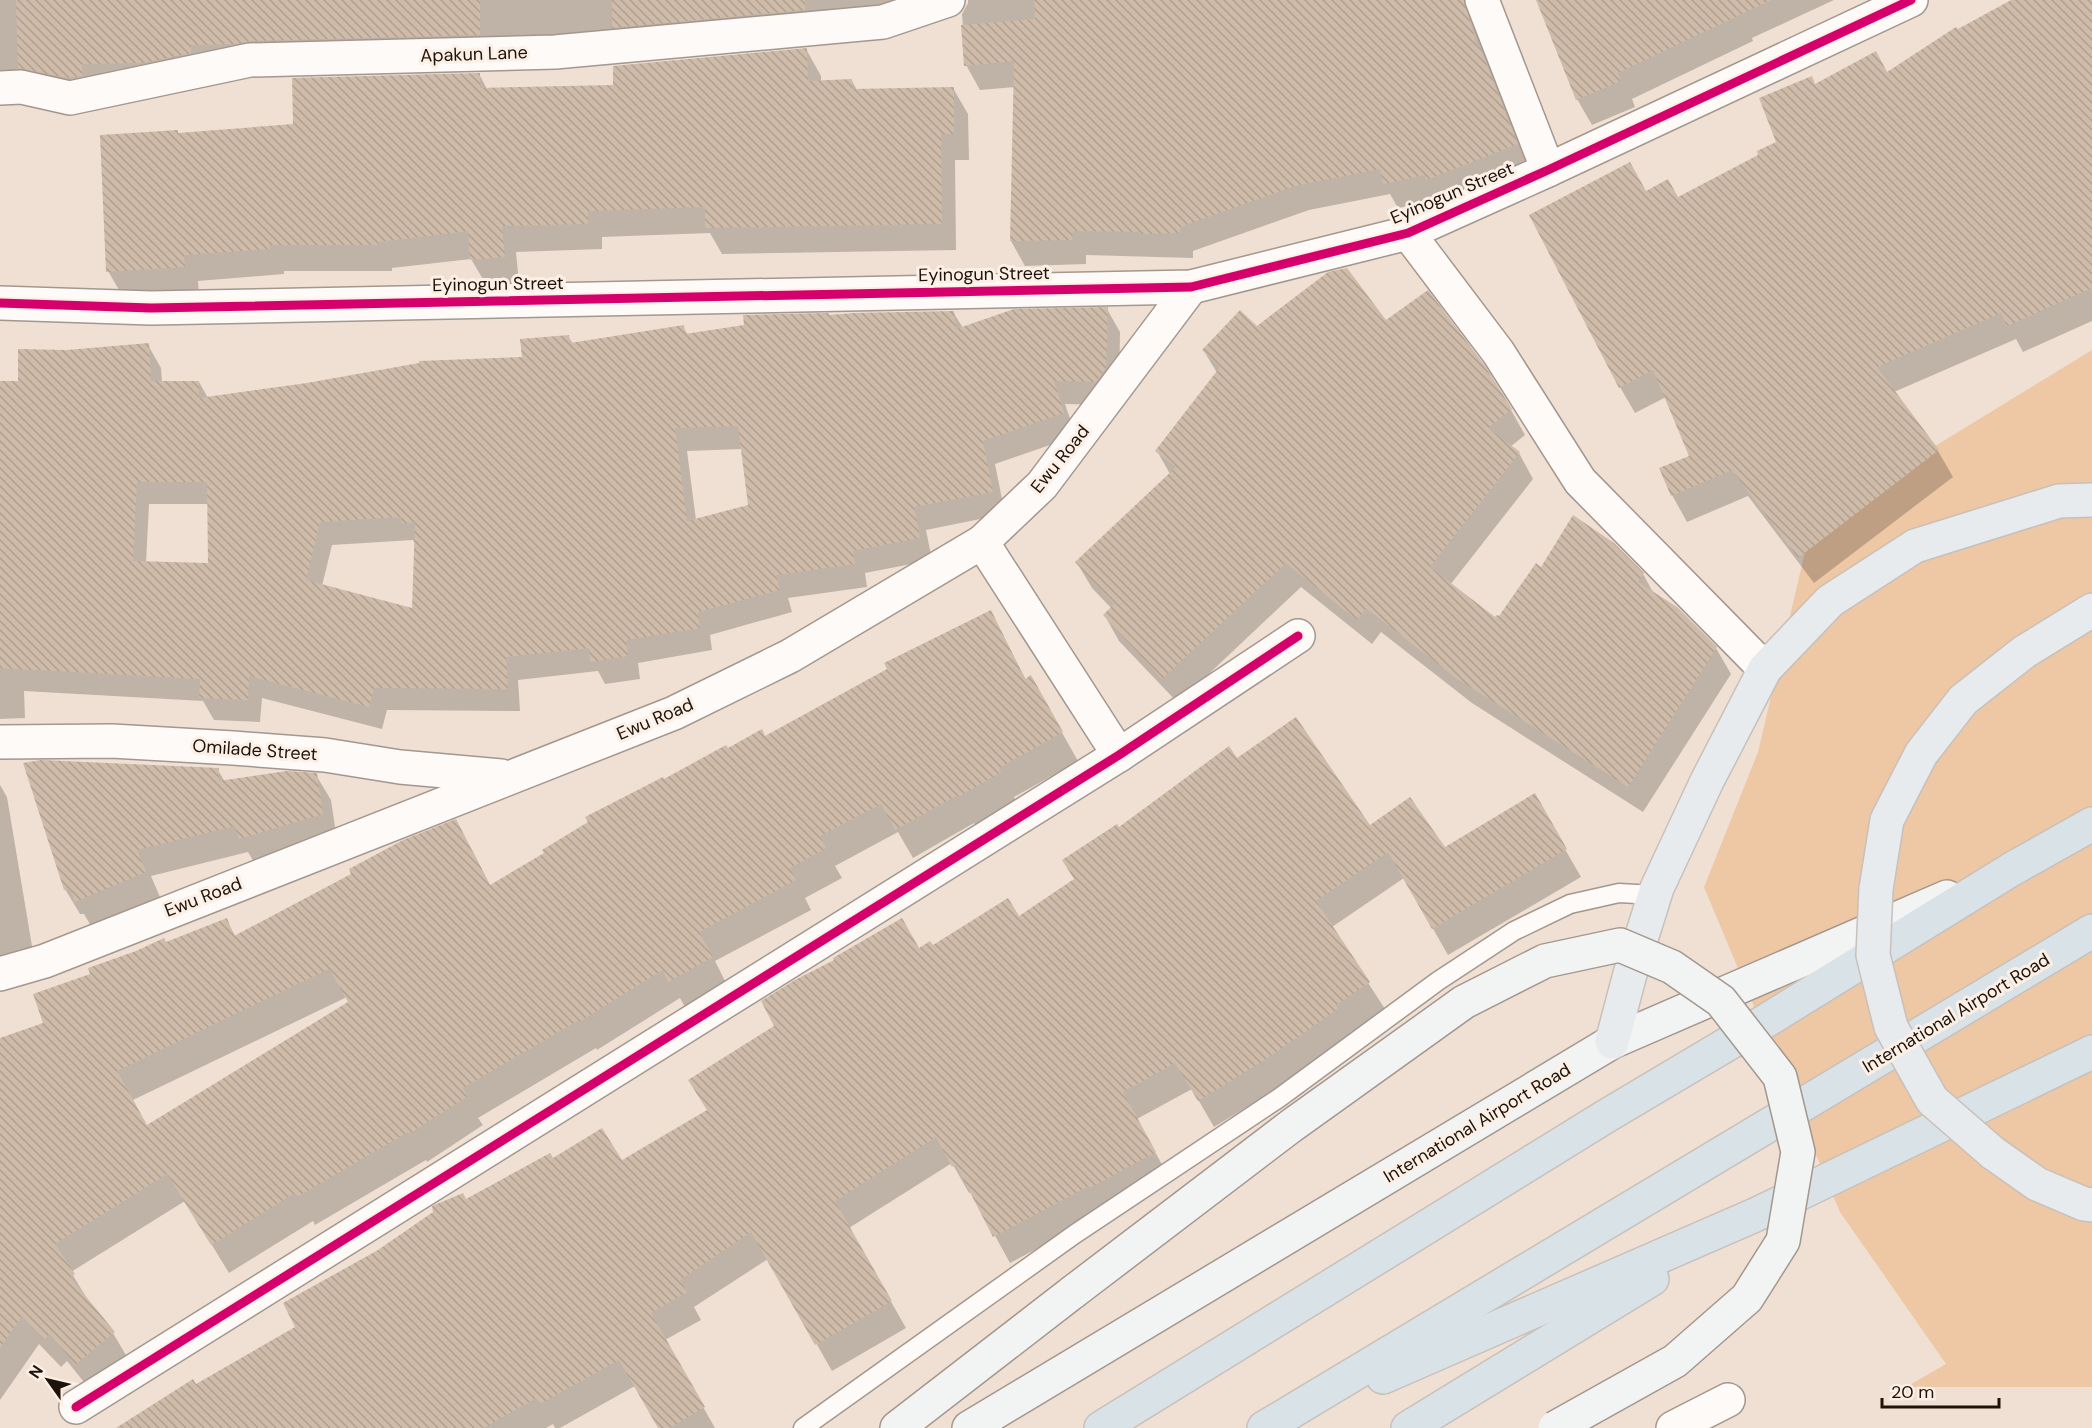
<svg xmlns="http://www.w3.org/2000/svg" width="2092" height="1428" font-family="'DM Sans',sans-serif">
<defs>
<pattern id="building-back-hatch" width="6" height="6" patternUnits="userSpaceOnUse" patternTransform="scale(1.5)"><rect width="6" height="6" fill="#cfbba9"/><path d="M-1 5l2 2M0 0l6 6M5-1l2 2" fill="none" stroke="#b1a090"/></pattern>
</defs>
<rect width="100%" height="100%" fill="#efe0d3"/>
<!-- green -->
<polygon fill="#eec7a5" points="2092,350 2092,1387 1906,1387 1946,1364 1840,1212 1704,887 1758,752 1805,552 1932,448"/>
<!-- shadow -->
<g fill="#0003" fill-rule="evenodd">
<polygon points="0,0 947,0 0,88"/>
<polygon points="968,0 1468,0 1487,62 1493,71 1531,169 1441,203 1439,200 1398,208 1390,194 1309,210 1193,251 1193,258 1086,255 1086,264 1025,266 1011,241 1015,87 980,90 966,65 962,14 968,3"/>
<polygon points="1538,0 1834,0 1752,38 1753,41 1632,99 1635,107 1592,125 1577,99"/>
<polygon points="2014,0 2092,0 2092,321 2023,352 2016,339 1894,392 1938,451 1953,477 1814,583 1748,496 1687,522 1672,495 1691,456 1666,397 1635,413 1620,387 1646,193 1678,199 1760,155 1778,142 1816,86 1887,74"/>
<polygon points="806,49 821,76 821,82 852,81 857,90 953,88 968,114 969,160 955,160 956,250 722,254 710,233 602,237 602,249 516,252 519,283 487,286 471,259 392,268 392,271 284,271 284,274 198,281 199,293 123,297 108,271 178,134 295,125 479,74 487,89 615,87"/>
<path d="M1107 309 1120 332 1119 392 1109 405 1065 404 1076 436 995 464 1005 514 926 530 932 560 865 573 867 587 788 598 792 612 710 635 712 650 638 663 640 679 605 684 598 671 518 680 520 711 387 710 382 729 262 698 260 722 214 720 203 701 24 691 25 718 0 719V383L19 382 67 351 148 345 161 368 162 383 199 382 208 398 523 359 568 336 573 344 683 327 688 335 829 317 953 312 963 328ZM742 449 750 506 696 520 687 451ZM149 504H209L210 565 146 563ZM413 540 415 544 413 610 322 586 332 545Z"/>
<polygon points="1385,322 1511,410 1525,435 1510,447 1519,453 1533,479 1450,585 1495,619 1499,618 1541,569 1643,574 1654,594 1716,648 1731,674 1643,812 1472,703 1381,632 1372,644 1301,587 1178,703 1119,641 1105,616 1112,609 1092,588 1077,563 1170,474 1157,451 1217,373 1204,351 1257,328"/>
<path d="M991 612 1026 680 1047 706 1078 761 1014 797 1016 801 975 825 974 823 913 858 898 832 835 866 842 878 805 898 811 910 715 961 728 987 686 1009 680 998 597 1050 596 1048 478 1118 483 1125 427 1162 426 1160 315 1225 313 1221 229 1273 185 1201 71 1272 89 1302 113 1333 130 1362 92 1392 67 1361 61 1367 39 1344 0 1400V1039L45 1024 92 975 226 920 236 937 472 850 491 887 663 781 727 750 765 738ZM347 997 350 1003 147 1127 133 1100Z"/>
<polygon points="1237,760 1369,827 1444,849 1534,795 1581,877 1448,955 1404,878 1332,927 1385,1009 1350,1033 1353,1037 1278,1088 1214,1127 1192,1089 1137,1119 1170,1179 1010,1263 971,1192 969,1193 952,1163 849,1228 906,1328 832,1371 768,1259 694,1307 701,1320 665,1340 715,1428 660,1428 635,1386 560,1428 555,1428 553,1424 546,1428 130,1428 196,1386 297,1327 466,1201 552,1160 621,1162 708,1111 919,950 933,947 1018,918 1075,880 1118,829"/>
<polygon points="218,770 225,782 316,775 331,800 337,840 255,864 248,852 151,876 160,897 91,926 84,914 80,914 65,889"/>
<polygon points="0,785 7,797 34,958 0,964"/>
</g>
<!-- building -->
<g fill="url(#building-back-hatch)" fill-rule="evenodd">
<polygon points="16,0 480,0 480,35 250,41 234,44 191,45 191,53 143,63 82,64 82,76 67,78 18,68"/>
<polygon points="612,0 805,0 805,10 612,28"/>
<polygon points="1034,0 1464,0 1477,46 1479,45 1518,144 1426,180 1425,175 1383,184 1380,169 1295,186 1180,227 1180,233 1141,234 1141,232 1073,231 1072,240 1010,241 1014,61 964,66 961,25 1035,19"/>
<polygon points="1536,0 1771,0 1618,73 1621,81 1576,100"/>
<polygon points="2011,0 2092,0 2092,288 2007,326 2001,313 1877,367 1939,450 1798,558 1732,470 1671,496 1659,468 1689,456 1653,370 1619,388 1529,215 1630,162 1646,191 1668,179 1678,197 1758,155 1757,151 1776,142 1759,98 1812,76 1815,84 1876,51 1887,72 1956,27 1958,29"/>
<polygon points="807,48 808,81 852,79 853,89 954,87 954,134 941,134 942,224 705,228 705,207 588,211 588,224 502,226 505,257 470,260 468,231 378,242 378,245 269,245 270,249 184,255 185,267 106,272 100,135 178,130 178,133 293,124 292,78 480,73 480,88 613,85 613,66"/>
<polygon points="1347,268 1386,320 1428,290 1483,363 1512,409 1488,428 1520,452 1430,567 1495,617 1497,615 1499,616 1536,563 1541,567 1573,515 1614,543 1644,573 1638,582 1677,607 1717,647 1628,787 1456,678 1366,608 1357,620 1286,563 1162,679 1103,615 1114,604 1075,562 1176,467 1155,451 1220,367 1202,350 1240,310 1257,326 1328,272"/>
<path d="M1108 307 1106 368 1096 382 1054 381 1064 413 983 441 993 492 914 507 920 538 853 551 855 564 776 575 780 590 698 612 700 628 626 640 628 656 590 662 589 648 506 657 508 689 374 688 369 707 249 676 248 700 199 698 200 679 0 668V381H18V349L67 350 149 343 151 381H199V398L307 383 419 363V361L522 357 520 339 569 335 570 343 684 325 685 334 744 325 743 315 829 313V315L854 313 954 311 956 329 1014 309ZM738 426 748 505 687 521 675 428ZM137 482H207L208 563 133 561ZM401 517 402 524 415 522 412 608 306 580 320 522Z"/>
<path d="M991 610 1025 679 1031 675 1063 732 999 768 1001 772 957 798 956 796 895 830 881 804 820 836 826 848 790 868 796 880 699 932 713 957 668 982 663 970 579 1022V1020L463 1088 468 1096 409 1134 408 1132 297 1197 295 1193 211 1245 167 1174 55 1244 75 1274 70 1277 115 1332 75 1365 50 1334 44 1340 22 1316 0 1348V1038L43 1023 33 994 90 974 88 968 136 951 164 938 166 942 227 918 234 936 351 874 349 869 403 840 456 819 490 885 544 853 542 850 588 822 585 817 663 777 664 779 726 745 728 748 762 729 765 736 887 669 884 663ZM329 969 348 1002 147 1125 117 1071Z"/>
<polygon points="1296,717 1370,825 1410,797 1445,847 1535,793 1567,849 1432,929 1388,852 1316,901 1370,982 1336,1005 1338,1009 1263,1061 1198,1101 1175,1063 1123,1092 1156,1152 1090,1188 1089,1186 993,1237 956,1165 952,1167 936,1137 835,1201 892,1301 815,1345 751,1232 680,1280 687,1292 651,1313 705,1407 670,1428 658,1428 619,1360 540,1404 536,1398 484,1428 116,1428 193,1379 196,1384 295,1327 283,1303 378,1250 433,1212 432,1206 463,1193 466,1199 550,1153 553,1158 602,1128 622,1160 707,1110 688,1080 774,1026 761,1001 795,980 834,960 833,958 902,918 919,948 930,941 933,945 1008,898 1019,916 1074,879 1062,860 1117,824 1119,827 1229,746 1237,758"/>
<polygon points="41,760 219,768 219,781 287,771 317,773 323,814 239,839 235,826 137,850 146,872 75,902 70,889 64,890 23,763"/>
</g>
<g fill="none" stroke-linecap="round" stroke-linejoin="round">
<!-- service casing -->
<g stroke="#a3978e" stroke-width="21">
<polyline id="service" points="803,1428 1075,1234 1279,1098 1438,981 1514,931 1570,904 1619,893 1654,895 1656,889"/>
</g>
<!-- minor casing -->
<g stroke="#a3978e" stroke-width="36">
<g id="minor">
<polyline points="1482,0 1548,170"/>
<polyline points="0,88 21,87 70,98 250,60 555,52 883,22 948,0"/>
<polyline points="1408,233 1498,352 1580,481 1765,669"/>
<polyline points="0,303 151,308 1191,287 1408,233 1548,170 1911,0"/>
<polyline points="982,542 1119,755"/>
<polyline points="0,742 112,741 233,748 325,755 400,767 501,776"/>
<polyline points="0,974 45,961 674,713 790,656 982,542 1042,485 1191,287"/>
<polyline points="76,1407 1119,755 1298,636"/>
<polyline points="1673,1428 1728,1400"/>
</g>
</g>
<!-- secondary casing -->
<g stroke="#a3978e" stroke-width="36">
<g id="secondary">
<polyline points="897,1428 1073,1292"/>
<polyline points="969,1428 1612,1042 1947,897"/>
</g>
</g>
<!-- primary casing -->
<g stroke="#c8c0ba" stroke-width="36">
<g id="primary">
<polyline points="1876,889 1887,820 1921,754 1963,700 2024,652 2092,610"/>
<polyline points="1612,1042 1630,974 1657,888 1707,781 1765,669 1830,601 1915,546 2059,501 2092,500"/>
<polyline points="1993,1153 2037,1184 2084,1204 2092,1205"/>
</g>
</g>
<!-- motorway casing -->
<g stroke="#c8c0ba" stroke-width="36">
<g id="motorway">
<polyline points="1383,1377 1755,1215 2092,1052"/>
<polyline points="1101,1428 1608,1115 1746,1033 2012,869 2092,824"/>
<polyline points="1264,1428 2092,931"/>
<polyline points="1408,1428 1652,1279"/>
</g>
</g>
<!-- service -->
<use href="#service" stroke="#fdfaf8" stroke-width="18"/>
<!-- minor -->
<use href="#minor" stroke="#fdfaf8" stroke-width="33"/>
<!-- secondary -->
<use href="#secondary" stroke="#f2f3f3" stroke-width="33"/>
<!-- primary -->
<use href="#primary" stroke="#e7ebed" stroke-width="33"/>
<!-- motorway -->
<use href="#motorway" stroke="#d9e2e7" stroke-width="33"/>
<!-- secondary-bridge casing -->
<g stroke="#a3978e" stroke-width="36" stroke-linecap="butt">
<polyline id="secondary-bridge" points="1073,1292 1291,1126 1464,1002 1545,961 1620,945 1672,967 1721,1001 1780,1077 1798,1152 1783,1241 1747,1298 1675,1361 1555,1428"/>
</g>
<!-- primary-bridge casing -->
<g stroke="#c8c0ba" stroke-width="36" stroke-linecap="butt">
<polyline id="primary-bridge" points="1876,889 1873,955 1891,1027 1932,1100 1993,1153"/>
</g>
<!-- secondary-bridge -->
<use href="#secondary-bridge" stroke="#f2f3f3" stroke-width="33"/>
<!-- primary-bridge -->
<use href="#primary-bridge" stroke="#e7ebed" stroke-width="33"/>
<!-- cycleway casing -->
<g stroke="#fcf0e6" stroke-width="13">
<g id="cycleway">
<polyline points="0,303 151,308 1191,287 1408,233 1548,170 1911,0"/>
<polyline points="76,1407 1119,755 1298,636"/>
</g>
</g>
<!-- cycleway -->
<use href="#cycleway" stroke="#d6006c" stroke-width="9"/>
</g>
<g text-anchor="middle" stroke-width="6" stroke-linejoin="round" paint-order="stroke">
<!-- street labels -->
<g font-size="18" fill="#1d130a" stroke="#fcf0e6">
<text transform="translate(474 54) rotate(-2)" y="6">Apakun Lane</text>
<text transform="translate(1452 193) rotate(-23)" y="6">Eyinogun Street</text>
<text transform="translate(984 274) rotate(-1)" y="6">Eyinogun Street</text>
<text transform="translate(498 284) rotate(-1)" y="6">Eyinogun Street</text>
<text transform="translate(1060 459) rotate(-51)" y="6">Ewu Road</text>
<text transform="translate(655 719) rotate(-23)" y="6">Ewu Road</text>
<text transform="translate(255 750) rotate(4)" y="6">Omilade Street</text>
<text transform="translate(203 897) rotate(-21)" y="6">Ewu Road</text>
<text transform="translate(1956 1013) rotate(-31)" y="6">International Airport Road</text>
<text transform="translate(1477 1123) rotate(-31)" y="6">International Airport Road</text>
</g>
</g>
<!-- north arrow -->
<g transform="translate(48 1380) rotate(304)" stroke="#fcf0e6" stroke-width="4.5" paint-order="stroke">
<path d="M0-4.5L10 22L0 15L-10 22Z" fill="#1d130a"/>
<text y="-9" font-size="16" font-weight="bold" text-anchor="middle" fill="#1d130a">N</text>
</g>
<!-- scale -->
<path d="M1882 1398v9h117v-9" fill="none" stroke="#1d130a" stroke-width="3"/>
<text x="1891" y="1398" font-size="18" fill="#1d130a" stroke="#fcf0e6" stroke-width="4.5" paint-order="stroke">20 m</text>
</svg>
